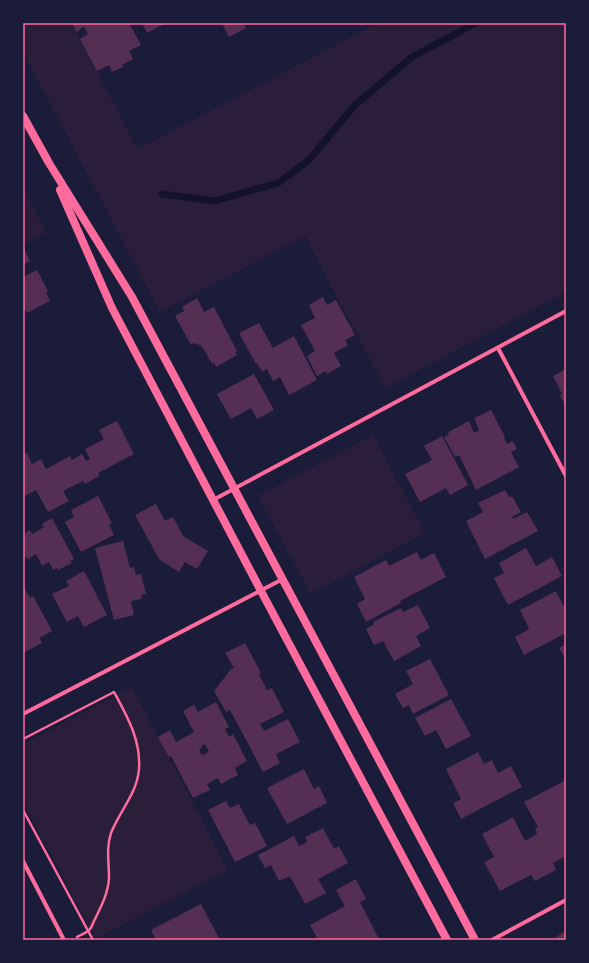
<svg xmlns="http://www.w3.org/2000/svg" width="589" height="963" font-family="Karla,sans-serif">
<rect width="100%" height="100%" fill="#1b1b3a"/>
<!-- green -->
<g fill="#2a1e3b">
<polygon points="23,23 71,23 138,149 378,23 566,23 566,292 385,388 305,236 160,312 23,52"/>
<polygon points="23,188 46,232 23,244"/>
<polygon points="373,435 425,533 311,594 258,496"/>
<polygon points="132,687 228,870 95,939 23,802 23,744"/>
</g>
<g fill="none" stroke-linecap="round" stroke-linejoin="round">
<!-- stream -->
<polyline stroke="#12122b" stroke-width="7" points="162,194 214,201 278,183 309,160 355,105 412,57 476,23"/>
</g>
<!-- building -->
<g fill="#542f53" fill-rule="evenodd">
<polygon points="72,23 129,23 141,45 129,51 133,59 122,65 123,67 112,72 109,65 97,71 80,39 88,34 84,27 76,32"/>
<polygon points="142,23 166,23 147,33"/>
<polygon points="222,23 244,23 246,28 229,37"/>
<polygon points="23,247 30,261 23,265"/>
<polygon points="37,270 48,291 46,292 50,301 27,313 26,310 23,312 23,277"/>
<polygon points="323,297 327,305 336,300 355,335 345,340 348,345 334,353 341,366 327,374 326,371 317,376 307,356 315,351 301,325 315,318 309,305"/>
<polygon points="197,298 204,312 214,307 237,351 235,352 237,355 216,367 214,363 212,364 202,346 194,343 191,345 175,316 184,311 182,307"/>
<polygon points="259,323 273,348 294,336 317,380 289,395 280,377 273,381 267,369 262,372 257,363 256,364 239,333"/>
<polygon points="566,369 566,407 560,395 562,394 553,376"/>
<polygon points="254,374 274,410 257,419 251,408 231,419 217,394"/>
<polygon points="491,410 505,437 504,438 507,444 513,441 517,449 511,452 519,467 476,490 459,455 455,457 444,437 449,435 448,432 469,421 474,433 479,430 474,418"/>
<polygon points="117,421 134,454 98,473 99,476 85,484 83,481 63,491 69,501 48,512 36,490 25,496 23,493 23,455 27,453 32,464 41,459 46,469 70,456 72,460 82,454 86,461 90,459 85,449 104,439 99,430"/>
<polygon points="442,436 468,485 450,495 446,488 420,502 405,474 432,460 424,446"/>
<polygon points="505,490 510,498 512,496 521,512 512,517 513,519 527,512 538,531 485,559 466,521 483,512 478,503"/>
<polygon points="98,496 112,523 109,525 114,535 81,552 65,522 74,517 71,510"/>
<polygon points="156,504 165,521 173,517 183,536 208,551 197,569 185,562 179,572 159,559 135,515"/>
<polygon points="52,518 74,559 70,561 72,563 58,570 57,568 53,570 49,562 42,566 36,554 28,559 26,557 23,558 23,534 30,530 32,534 44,527 42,524"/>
<polygon points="123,541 130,568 134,567 136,575 141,574 146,594 141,595 142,599 131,601 134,615 114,620 95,548"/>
<polygon points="526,548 536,566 552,557 562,576 508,605 494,578 504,573 499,563"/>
<polygon points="417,552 421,560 434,553 446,577 400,601 401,603 366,622 357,604 365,599 354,577 386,560 389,566"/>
<polygon points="84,571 107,615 84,627 78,616 67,622 52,594 69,586 66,581"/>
<polygon points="23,585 30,598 33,596 52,631 39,638 42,643 23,653"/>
<polygon points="556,591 566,611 566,633 524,655 515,637 529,629 520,610"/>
<polygon points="418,605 430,628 416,636 421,646 394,661 383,641 374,645 366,629 374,624 373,622 401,608 403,612"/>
<polygon points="245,643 261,673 259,674 267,690 272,688 284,712 260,724 264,731 288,719 300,742 276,754 280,763 263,772 230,710 226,712 214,691 231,669 234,668 225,653"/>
<polygon points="566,644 566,660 559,648"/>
<polygon points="430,659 449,695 413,714 409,705 403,708 395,694 413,684 406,671"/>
<polygon points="451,699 471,736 446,749 436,730 425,736 415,718"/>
<path d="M216 702 229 727 225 729 229 737 233 734 247 761 235 768 238 775 221 784 218 778 207 784 210 790 193 798 171 756 169 757 158 737 170 730 176 742 194 732 183 711 194 705 198 712ZM205 744 209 752 202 755 199 750 202 748 201 746Z"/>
<polygon points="478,752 484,764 492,760 498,773 511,766 522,787 461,819 453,803 461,799 446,769"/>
<polygon points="304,769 314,789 319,786 327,803 287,824 267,788"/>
<polygon points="566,780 566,856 553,863 556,870 535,881 531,875 500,891 484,862 494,857 482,834 513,817 525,841 537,834 535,829 538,827 524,802"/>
<polygon points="226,801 230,808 239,804 250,825 255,823 267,846 235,862 208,810"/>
<polygon points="323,828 334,849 339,846 348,863 318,879 326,893 305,904 290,876 279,881 271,865 265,868 258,855 294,836 299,846 307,842 305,837"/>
<polygon points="356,879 366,899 360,902 379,939 318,940 310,925 345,906 336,890"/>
<polygon points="201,904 220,940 156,940 151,930"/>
<polygon points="566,931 566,940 558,940 556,937"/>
</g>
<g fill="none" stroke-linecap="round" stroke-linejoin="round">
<!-- path -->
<g stroke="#ff6b9d" stroke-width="2.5">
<path d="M23 739 114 692C127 716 141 740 139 769 137 794 120 810 111 833 106 847 109 863 109 878 108 894 101 907 94 921 93 923 92 927 90 929 88 932 81 935 77 937"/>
<polyline points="23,810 93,940"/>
</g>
<!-- minor -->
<g stroke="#ff6b9d" stroke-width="4">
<polyline points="498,348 566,476"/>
<polyline points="213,500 566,311"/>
<polyline points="23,714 283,579"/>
<polyline points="23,861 64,940"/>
<polyline points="492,940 566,900"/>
</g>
<!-- secondary -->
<g stroke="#ff6b9d" stroke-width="8">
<polyline points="23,116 49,163 132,297 475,940"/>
<polyline points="60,190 112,308 261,591 447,940"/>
</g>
</g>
<!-- border -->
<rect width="589" height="963" fill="none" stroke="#1b1b3a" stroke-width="48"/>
<rect x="24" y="24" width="541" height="915" fill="none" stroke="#ff6b9d" stroke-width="1.5"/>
</svg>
